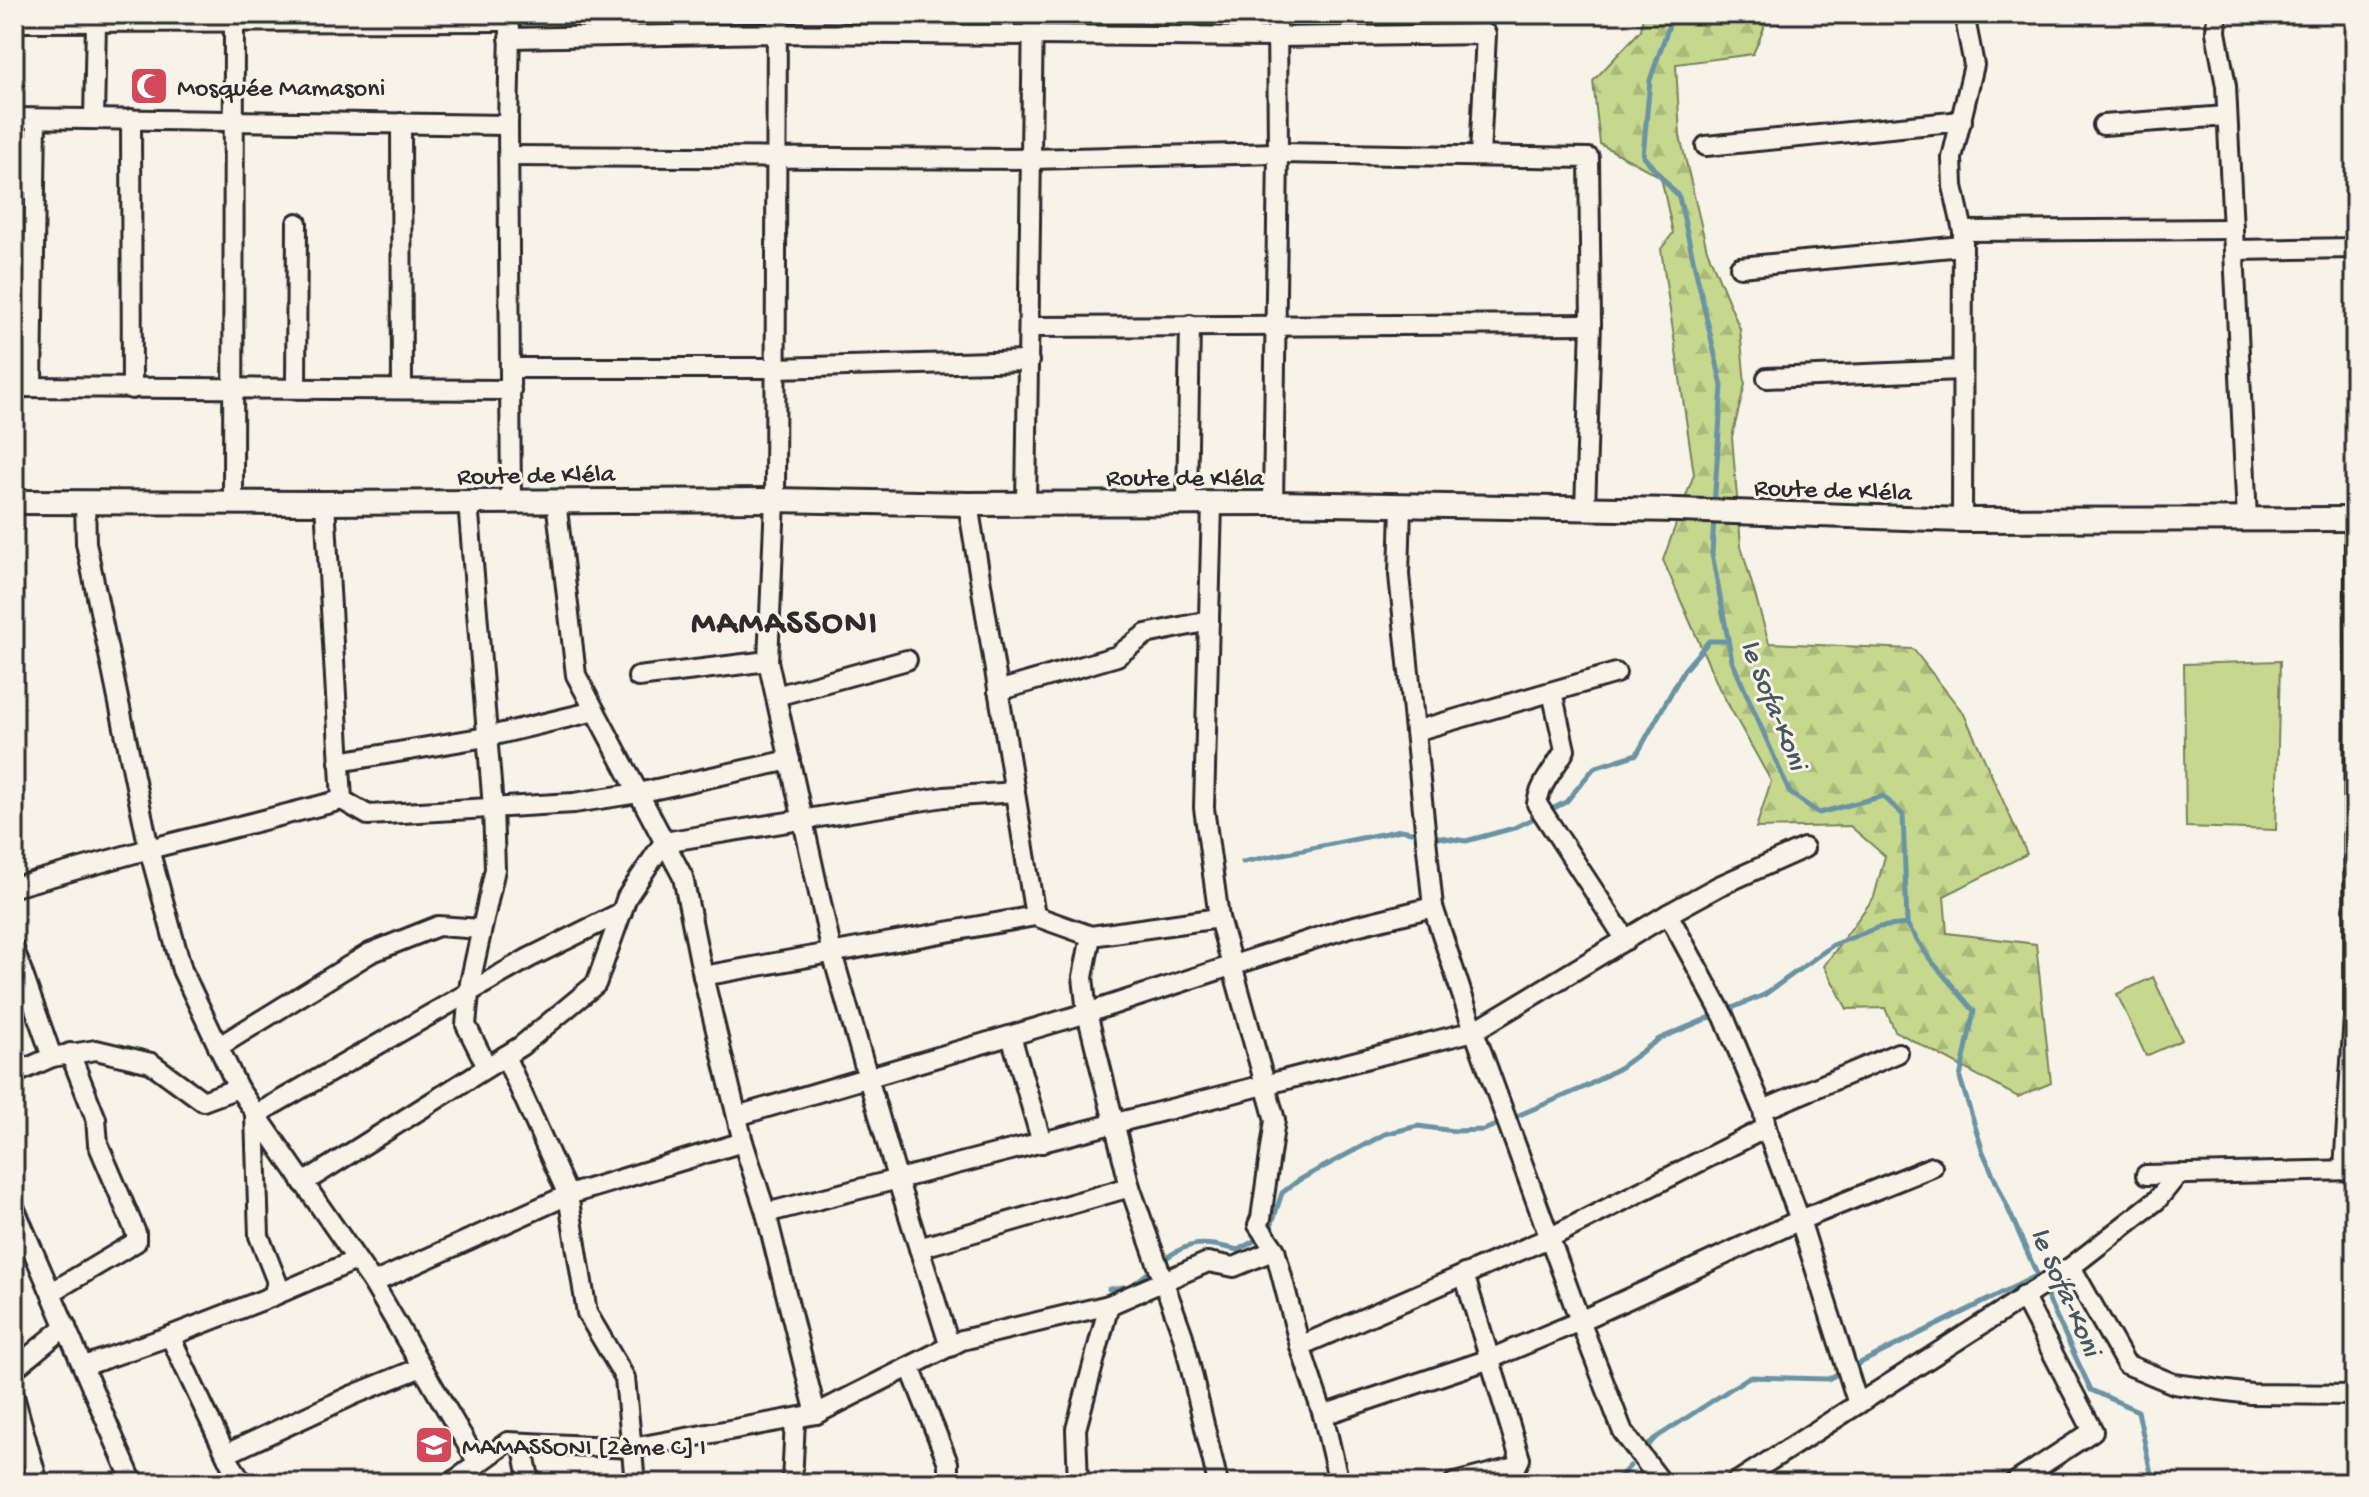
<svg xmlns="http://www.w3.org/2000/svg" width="2369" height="1497" font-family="'Gochi Hand',sans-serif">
<defs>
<pattern id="forest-firs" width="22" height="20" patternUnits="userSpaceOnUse" patternTransform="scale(2)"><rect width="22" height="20" fill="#c6d88d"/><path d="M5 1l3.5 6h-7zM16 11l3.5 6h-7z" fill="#aaba7a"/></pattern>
</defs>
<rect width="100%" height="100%" fill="#f7f3e8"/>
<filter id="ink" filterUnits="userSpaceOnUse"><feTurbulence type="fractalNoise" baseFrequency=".0125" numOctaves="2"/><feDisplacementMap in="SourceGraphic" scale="16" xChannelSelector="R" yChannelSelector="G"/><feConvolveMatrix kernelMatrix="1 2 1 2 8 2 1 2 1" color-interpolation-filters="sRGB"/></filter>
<g filter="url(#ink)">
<!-- forest -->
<polygon fill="url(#forest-firs)" stroke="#78825c" stroke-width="2" points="1643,14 1762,14 1764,28 1753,54 1676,64 1680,136 1688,170 1707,250 1740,329 1745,384 1732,437 1741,546 1769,643 1913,649 1964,714 2027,854 1944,896 1947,933 2036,944 2051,1083 2018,1097 1895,1031 1885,1008 1847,1009 1824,966 1874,897 1885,856 1850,826 1756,828 1771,781 1719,688 1663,560 1694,474 1661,249 1673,233 1661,177 1600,144 1593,81 1641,30"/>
<!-- garden -->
<g fill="#c6d88d" stroke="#78825c" stroke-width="2">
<polygon points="2280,661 2276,830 2186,827 2184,664"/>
<polygon points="2153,977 2182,1040 2146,1056 2117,994"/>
</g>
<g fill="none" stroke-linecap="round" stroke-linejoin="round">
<!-- stream -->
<g stroke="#6a93a4" stroke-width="5">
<polyline points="1673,14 1650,80 1643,156 1679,197 1722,386 1714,507"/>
<polyline points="1714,517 1712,554 1732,661 1790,793 1819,813 1883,796 1903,815 1907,924 1929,958 1974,1011 1960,1078 1983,1152 2040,1281"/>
<polyline points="1439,837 1466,841 1514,828 1566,802 1594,768 1637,754 1684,670 1709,641 1728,641"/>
<polyline points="1243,862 1401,830 1412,832"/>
<polyline points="1727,1010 1764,995 1833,945 1879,927 1907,924"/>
<polyline points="1269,1232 1282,1193 1299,1180 1385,1134 1418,1126 1454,1131 1484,1130 1585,1087 1621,1067 1659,1039 1718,1014"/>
<path d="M1161 1262C1190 1239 1204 1242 1238 1250L1261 1237"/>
<polyline points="1109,1289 1131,1286 1153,1269"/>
<polyline points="2044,1290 2091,1390 2138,1411 2153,1483"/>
<polyline points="1852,1367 2038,1275"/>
<polyline points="1648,1446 1654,1439 1749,1377 1828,1379 1843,1371"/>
<polyline points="1614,1483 1630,1466"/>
</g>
<!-- minor casing -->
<g stroke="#2b2b2b" stroke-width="24">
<g id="minor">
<polyline points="777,14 775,500 768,661 832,953 897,1178 950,1347"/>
<polyline points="2217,14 2216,32 2226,86 2247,519"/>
<polyline points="14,22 510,21"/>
<polyline points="510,29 508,125 511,501"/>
<polyline points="509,38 777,33 1277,37 1486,34 1480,156"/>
<polyline points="14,118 508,125"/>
<polyline points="94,119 96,22"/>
<polyline points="131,119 132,389"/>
<polyline points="401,123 402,387"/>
<polyline points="2103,125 2227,116"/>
<polyline points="1706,146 1962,121"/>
<polyline points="509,156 1030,159 1278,153 1589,158 1591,324 1585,510"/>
<polyline points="1963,231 2233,229"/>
<polyline points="2234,250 2355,248"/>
<polyline points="1740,267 1962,246"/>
<polyline points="1029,327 1591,324"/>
<polyline points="511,368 776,368 1029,361"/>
<polyline points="1767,378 1961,370"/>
<polyline points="14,387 511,390"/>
<polyline points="32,387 36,119"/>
<polyline points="296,388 297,223"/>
<polyline points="556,500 576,675 683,877 703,976 743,1142 766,1213 816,1414"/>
<polyline points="233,501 234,14"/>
<polyline points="85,502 86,543 149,849 182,970 238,1088 373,1283 478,1463"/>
<polyline points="468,502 493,807 495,869 470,983 466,1025 487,1067"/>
<polyline points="325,503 342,800"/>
<polyline points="1187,503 1190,325"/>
<polyline points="1273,503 1278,153 1277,14"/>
<polyline points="968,504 1035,916"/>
<polyline points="1026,504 1033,14"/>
<polyline points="1212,504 1204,808 1219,918 1275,1120 1261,1218 1258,1225 1275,1250"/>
<polyline points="1401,506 1399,575 1433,907 1474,1031 1580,1321 1623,1432 1662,1483"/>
<polyline points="1962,520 1963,231 1953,186 1952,158 1974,65 1964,14"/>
<polyline points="638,677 768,661"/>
<polyline points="998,691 1117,656 1146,634 1209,621"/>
<path d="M1552 692 1565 750C1556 767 1539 785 1537 804L1626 940"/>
<polyline points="776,696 907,660"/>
<polyline points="1415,731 1616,673"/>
<polyline points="339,762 486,737 595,711"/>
<polyline points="14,887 149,849 342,800 368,815 574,803 638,793 790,760"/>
<polyline points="1668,914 1724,1017 1763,1110 1766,1128 1800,1220 1858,1404"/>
<polyline points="1091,936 1083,977 1087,1013 1130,1187 1183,1336 1218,1483"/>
<polyline points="14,949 52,1057 96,1050 151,1063 203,1101 238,1088"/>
<polyline points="703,976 1035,916 1091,936 1219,918"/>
<polyline points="1011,1036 1042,1143"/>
<polyline points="218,1047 370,953 438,926 481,929"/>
<polyline points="505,1056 568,1195 587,1313 625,1378 635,1483"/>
<polyline points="14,1074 52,1057"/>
<polyline points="1763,1110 1898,1053"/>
<polyline points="737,1116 1087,1013 1347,928 1433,907"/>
<polyline points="2344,1169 2354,1016 2355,519"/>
<polyline points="2146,1175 2355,1170"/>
<polyline points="303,1183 521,1046 596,984 627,897 664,842 944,797 1015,792"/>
<polyline points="14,1207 133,1483"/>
<polyline points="766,1213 1474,1031 1668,914 1719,886 1804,848"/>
<polyline points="919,1248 1130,1187"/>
<polyline points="2071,1267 2126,1364 2174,1384 2251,1394 2355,1395"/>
<polyline points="373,1283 568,1195 743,1142"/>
<polyline points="52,1292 136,1242 136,1233 98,1144 96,1119 70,1053"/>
<polyline points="273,1296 356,1260"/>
<polyline points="170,1336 230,1463 243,1483"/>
<polyline points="1300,1346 1551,1237 1766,1128"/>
<polyline points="84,1366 170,1336 273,1296 277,1282 259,1236 255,1115 529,958 622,912"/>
<polyline points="910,1367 948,1463 948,1478 945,1483"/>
<polyline points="14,1369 66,1326"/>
<polyline points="14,1396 38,1483"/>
<polyline points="1323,1415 1490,1359 1580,1321 1800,1220 1932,1167"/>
<polyline points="522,1443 530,1483"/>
<polyline points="226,1454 353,1395 422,1367"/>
<polyline points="451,1483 508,1442 632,1448 816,1414 962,1340 1109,1305 1208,1262 1234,1267 1275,1250 1300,1346 1323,1415 1339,1483"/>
<polyline points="792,1483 795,1420"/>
<polyline points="1078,1483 1076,1429 1109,1305"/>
<polyline points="1454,1483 1516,1467 1520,1459 1464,1274"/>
<polyline points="1735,1483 2071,1267 2157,1200 2178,1174"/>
<polyline points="2014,1483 2093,1431 2023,1296"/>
</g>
</g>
<!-- major casing -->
<g stroke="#2b2b2b" stroke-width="28">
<polyline id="major" points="14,502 325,503 775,500 968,504 1273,503 1678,510 1962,520 2355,519"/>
</g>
<!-- minor -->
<use href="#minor" stroke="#f7f3e8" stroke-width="18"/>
<!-- major -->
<use href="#major" stroke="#f7f3e8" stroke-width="22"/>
</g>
</g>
<!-- icons -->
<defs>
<g id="mosque-square" transform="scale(2)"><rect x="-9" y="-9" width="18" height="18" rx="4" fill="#d1495b" stroke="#f7f3e8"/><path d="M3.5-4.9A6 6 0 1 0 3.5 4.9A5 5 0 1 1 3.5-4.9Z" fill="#fff"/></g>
<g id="school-square" transform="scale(2)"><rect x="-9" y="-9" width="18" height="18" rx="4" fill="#d1495b" stroke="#f7f3e8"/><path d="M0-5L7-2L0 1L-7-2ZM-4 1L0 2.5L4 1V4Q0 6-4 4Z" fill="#fff"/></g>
</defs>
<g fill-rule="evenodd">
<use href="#mosque-square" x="149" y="86"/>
<use href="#school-square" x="434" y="1445"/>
</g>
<g text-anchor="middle" stroke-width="6" stroke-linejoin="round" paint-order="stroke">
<!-- poi labels -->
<g font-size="26" fill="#2b2b2b" stroke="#f7f3e8" text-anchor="start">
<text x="177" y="95">Mosquée Mamasoni</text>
<text x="462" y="1454">MAMASSONI [2ème C] I</text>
</g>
<!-- street labels -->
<g font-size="26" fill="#2b2b2b" stroke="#f7f3e8">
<text transform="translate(536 473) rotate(-1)" y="9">Route de Kléla</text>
<text x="1185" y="485">Route de Kléla</text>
<text transform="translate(1833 488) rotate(2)" y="9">Route de Kléla</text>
</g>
<!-- water labels -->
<g font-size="28" font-style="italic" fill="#45565e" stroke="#f7f3e8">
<text transform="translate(1776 704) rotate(68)" y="10">le Sofa-Koni</text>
<text transform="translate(2068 1291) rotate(66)" y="10">le Sofa-Koni</text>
</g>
<!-- district labels -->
<g font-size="34" font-weight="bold" letter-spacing="2" fill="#2b2b2b" stroke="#f7f3e8">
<text x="785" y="631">MAMASSONI</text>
</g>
</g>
<!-- margin -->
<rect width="2369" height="1497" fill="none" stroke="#f7f3e8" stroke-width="48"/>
<rect x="24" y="24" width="2321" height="1449" fill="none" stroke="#2b2b2b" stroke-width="3" filter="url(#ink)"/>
</svg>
